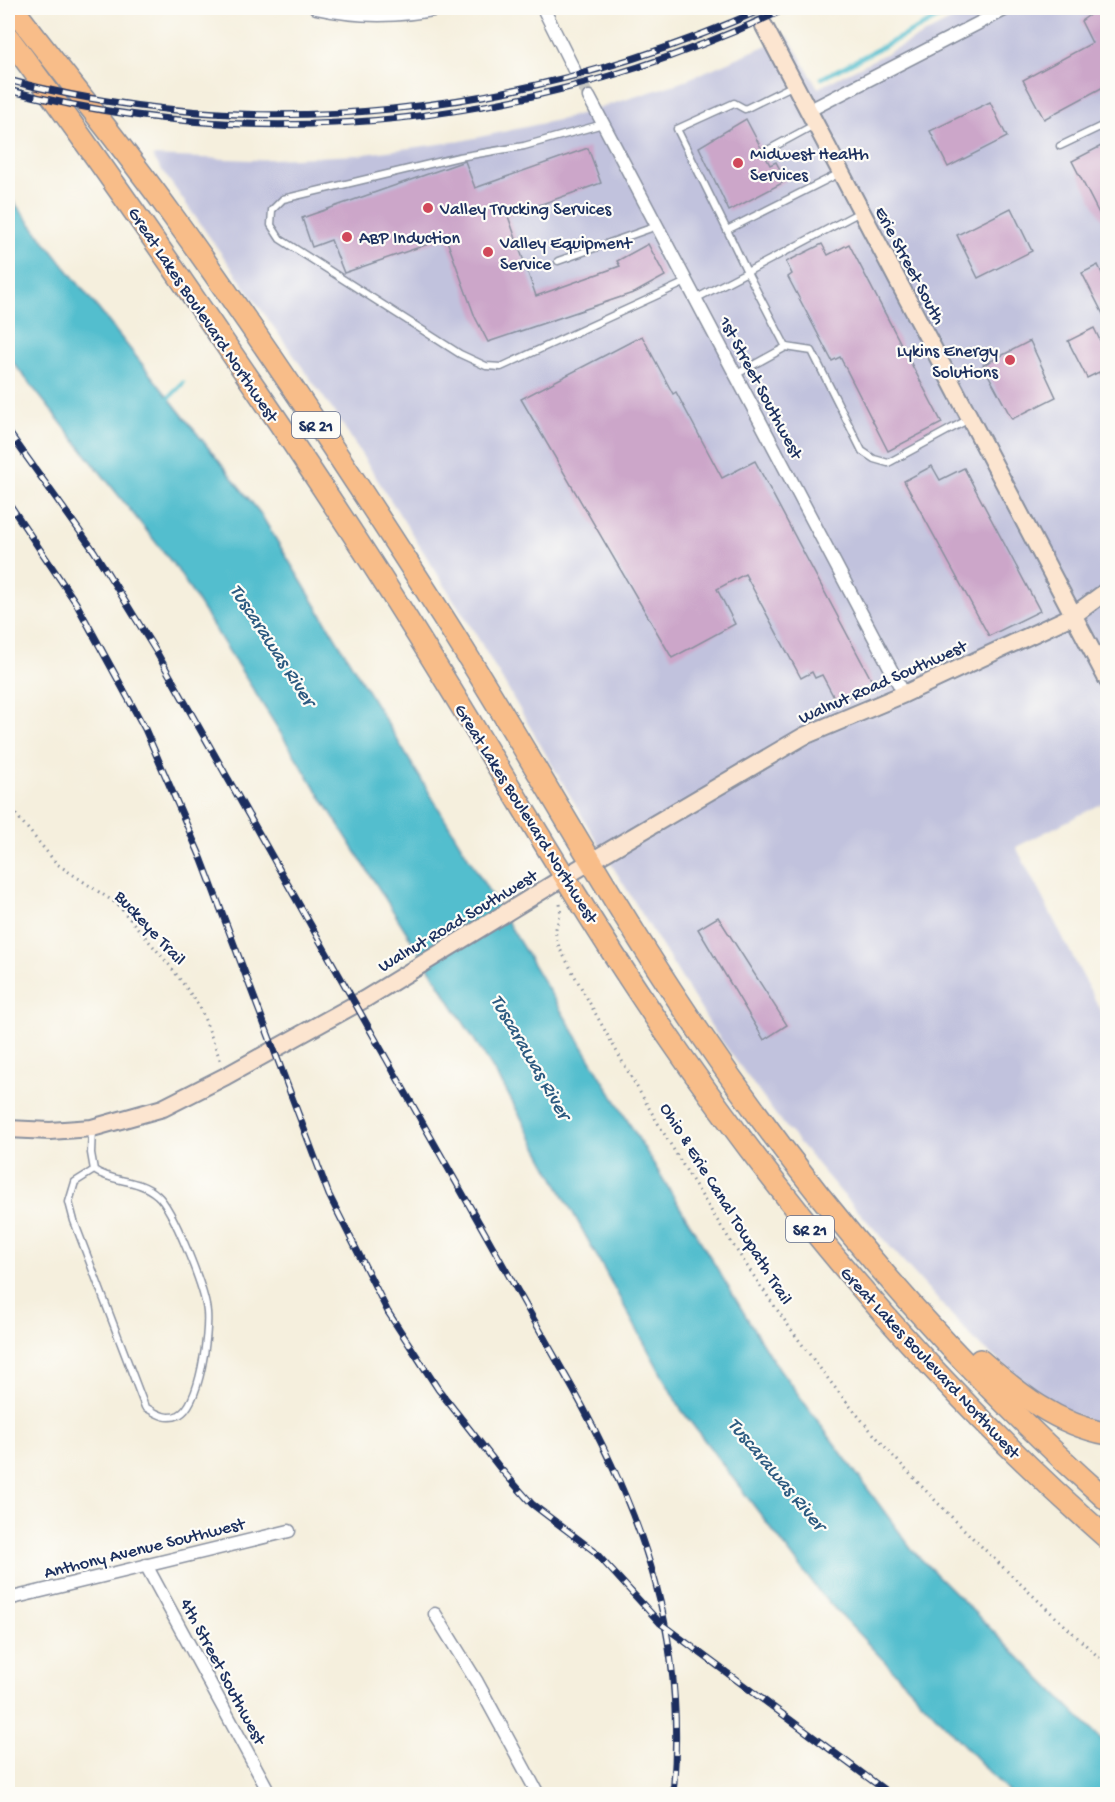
<svg xmlns="http://www.w3.org/2000/svg" width="1115" height="1802" font-family="'Gochi Hand',sans-serif">
<rect width="100%" height="100%" fill="#fdfcf7"/>
<filter id="ink" filterUnits="userSpaceOnUse"><feTurbulence type="fractalNoise" baseFrequency=".0167" numOctaves="2"/><feDisplacementMap in="SourceGraphic" scale="12" xChannelSelector="R" yChannelSelector="G"/><feConvolveMatrix kernelMatrix="1 2 1 2 8 2 1 2 1" color-interpolation-filters="sRGB"/></filter>
<filter id="wash" filterUnits="userSpaceOnUse"><feTurbulence type="fractalNoise" baseFrequency=".008" numOctaves="4" result="noise"/><feDisplacementMap in="SourceGraphic" scale="24" xChannelSelector="R" yChannelSelector="G"/><feGaussianBlur stdDeviation="1.35" result="paint"/><feColorMatrix in="noise" values="0 0 0 0 0 0 0 0 0 0 0 0 0 0 0 0 0 1.4 0 .05"/><feComposite in="paint" operator="in"/></filter>
<g filter="url(#wash)">
<rect width="100%" height="100%" fill="#f5efdd"/>
<!-- industrial -->
<polygon fill="#c1c2dd" points="976,8 1107,8 1107,801 1016,847 1107,1023 1107,1421 1090,1421 1051,1404 975,1341 840,1191 775,1114 713,1029 595,838 475,633 339,419 152,156 252,160 358,155 461,141 567,118 679,83 788,36 818,88"/>
<!-- water -->
<polygon fill="#53bece" stroke="#377696" stroke-width="1.5" points="8,195 260,513 770,1356 914,1552 1107,1745 1107,1794 1010,1794 820,1593 680,1408 503,1085 177,569 8,356"/>
<g fill="none" stroke-linecap="round" stroke-linejoin="round">
<!-- stream -->
<g stroke="#53bece" stroke-width="4.5">
<polyline points="822,78 957,8"/>
<polyline points="166,401 183,383"/>
</g>
</g>
<g id="blocks">
<!-- building -->
<g fill="#cca6c9">
<polygon points="1107,8 1107,85 1044,119 1023,80 1092,43 1081,21 1098,9 1099,11"/>
<polygon points="990,102 1007,137 948,167 930,131"/>
<polygon points="746,119 770,165 776,162 786,181 729,211 699,147"/>
<polygon points="1107,143 1107,229 1072,161"/>
<polygon points="588,148 601,183 508,216 536,296 620,266 617,261 648,244 665,276 636,292 488,342 475,317 446,238 344,273 331,240 312,247 302,218 465,161 475,188"/>
<polygon points="1011,208 1032,251 978,278 957,235"/>
<polygon points="822,244 828,255 849,244 942,423 888,451 840,357 832,361 788,277 792,274 786,262"/>
<polygon points="1098,265 1107,284 1107,322 1082,273"/>
<polygon points="1094,328 1107,355 1107,388 1099,372 1087,378 1068,341"/>
<polygon points="642,336 673,394 676,392 722,478 755,461 873,683 837,703 822,675 815,678 812,672 801,678 745,574 717,589 735,624 672,658 521,399"/>
<polygon points="1030,341 1056,397 1012,419 983,365"/>
<polygon points="932,466 940,480 964,468 1040,611 989,636 904,481"/>
<polygon points="718,917 787,1025 764,1040 698,929"/>
</g>
</g>
</g>
<g filter="url(#ink)">
<use href="#blocks" fill-opacity="0" stroke="#888f9e" stroke-width="1.5"/>
<g fill="none" stroke-linecap="round" stroke-linejoin="round">
<!-- street-tunnel -->
<polyline stroke="#c9c9c4" stroke-width="12" stroke-dasharray="12 6" stroke-linecap="butt" points="574,70 589,97"/>
<!-- secondary-tunnel -->
<polyline stroke="#c9c9c4" stroke-width="16" stroke-dasharray="16 8" stroke-linecap="butt" points="754,8 764,26"/>
<!-- lane casing -->
<g stroke="#888f9e" stroke-width="9">
<g id="lane">
<polyline points="603,124 524,146 459,157 283,199 272,210 271,225 280,239 460,354 486,366 501,367 686,282"/>
<polyline points="1060,146 1108,123"/>
<polyline points="768,150 814,125"/>
<polyline points="840,173 727,230 747,272 860,212"/>
<polyline points="727,230 677,129 734,103 745,109 794,85"/>
<polyline points="558,261 657,226"/>
<polyline points="695,299 747,272 786,347 735,375"/>
<polyline points="786,347 812,351 862,451 874,459 888,463 969,419"/>
<path d="M92 1128 91 1153 94 1170C113 1183 138 1178 157 1195 173 1208 205 1290 207 1312 209 1334 200 1404 179 1415 166 1421 156 1413 145 1407L74 1221 69 1202 75 1182 94 1170"/>
</g>
</g>
<!-- street casing -->
<g stroke="#888f9e" stroke-width="15">
<g id="street">
<path d="M316 8C360 18 401 17 444 8"/>
<polyline points="543,8 574,70"/>
<polyline points="589,97 904,694"/>
<polyline points="808,111 1008,8"/>
<polyline points="146,1565 270,1794"/>
<polyline points="8,1599 289,1531"/>
<polyline points="435,1614 477,1682 538,1794"/>
</g>
</g>
<!-- secondary casing -->
<g stroke="#888f9e" stroke-width="20">
<g id="secondary">
<polyline points="764,26 1108,681"/>
<polyline points="8,1129 50,1131 92,1128 163,1108 226,1076 365,999 566,876 804,736 904,694 1074,615 1108,590"/>
</g>
</g>
<!-- highway casing -->
<g stroke="#888f9e" stroke-width="24">
<g id="highway">
<path d="M13 8C65 77 121 144 172 215 267 346 356 481 443 617 530 753 607 897 698 1030 815 1203 952 1362 1108 1501"/>
<path d="M8 37C85 139 158 245 230 351 292 441 353 532 411 625 494 757 571 894 659 1023 788 1212 935 1387 1108 1539"/>
<path d="M980 1360C1019 1394 1056 1424 1108 1434"/>
</g>
</g>
<!-- path -->
<g stroke="#888f9e" stroke-width="3" stroke-dasharray="1.5 4.5" stroke-linecap="butt">
<polyline points="8,805 57,864 117,904 171,967 200,1007 221,1062"/>
<path d="M560 904C563 925 549 923 560 949 638 1092 720 1237 819 1367 903 1478 1007 1571 1108 1666"/>
</g>
<!-- lane -->
<use href="#lane" stroke="#fff" stroke-width="6"/>
<!-- street -->
<use href="#street" stroke="#fff" stroke-width="12"/>
<!-- secondary -->
<use href="#secondary" stroke="#fce5d0" stroke-width="16"/>
<!-- highway -->
<use href="#highway" stroke="#f8bd89" stroke-width="21"/>
<!-- rail casing -->
<g stroke="#1b2f5e" stroke-width="7">
<g id="rail">
<path d="M8 80C261 147 528 114 765 8"/>
<path d="M8 90C269 158 544 123 787 8"/>
<path d="M8 431 94 551 157 653 573 1389C646 1521 687 1641 673 1794"/>
<polyline points="8,502 76,603 145,729 202,860 329,1195 388,1312 438,1389 500,1468 532,1504 594,1551 660,1623 890,1794"/>
</g>
</g>
<!-- rail -->
<use href="#rail" stroke="#fdfcf7" stroke-width="4.5" stroke-dasharray="14" stroke-linecap="butt"/>
</g>
</g>
<!-- markers -->
<g fill="#d1495b" stroke="#fdfcf7" stroke-width="2">
<circle cx="738" cy="163" r="6"/>
<circle cx="428" cy="208" r="6"/>
<circle cx="347" cy="237" r="6"/>
<circle cx="488" cy="252" r="6"/>
<circle cx="1010" cy="360" r="6"/>
</g>
<g text-anchor="middle" stroke-width="4.5" stroke-linejoin="round" paint-order="stroke">
<!-- shield labels -->
<g fill="#fdfcf7" stroke="#5f6c8c" stroke-width="1.5">
<rect x="292" y="412" width="48" height="26" rx="4.5"/>
<rect x="786" y="1216" width="48" height="26" rx="4.5"/>
</g>
<g font-size="16" font-weight="bold" fill="#1b2f5e">
<text x="316" y="431">SR 21</text>
<text x="810" y="1235">SR 21</text>
</g>
<!-- poi labels -->
<g font-size="18" fill="#1b2f5e" stroke="#fdfcf7" text-anchor="start">
<text x="750" y="159">Midwest Health<tspan x="750" dy="21">Services</tspan></text>
<text x="440" y="214">Valley Trucking Services</text>
<text x="359" y="243">ABP Induction</text>
<text x="500" y="248">Valley Equipment<tspan x="500" dy="21">Service</tspan></text>
<text x="998" y="356" text-anchor="end">Lykins Energy<tspan x="998" dy="21">Solutions</tspan></text>
</g>
<!-- street labels -->
<g font-size="18" fill="#1b2f5e" stroke="#fdfcf7">
<text transform="translate(911 265) rotate(62)" y="6">Erie Street South</text>
<text transform="translate(204 314) rotate(56)" y="6">Great Lakes Boulevard Northwest</text>
<text transform="translate(762 387) rotate(62)" y="6">1st Street Southwest</text>
<text transform="translate(882 681) rotate(-24)" y="6">Walnut Road Southwest</text>
<text transform="translate(527 813) rotate(58)" y="6">Great Lakes Boulevard Northwest</text>
<text transform="translate(457 920) rotate(-31)" y="6">Walnut Road Southwest</text>
<text transform="translate(151 927) rotate(47)" y="6">Buckeye Trail</text>
<text transform="translate(727 1203) rotate(58)" y="6">Ohio &amp; Erie Canal Towpath Trail</text>
<text transform="translate(931 1362) rotate(47)" y="6">Great Lakes Boulevard Northwest</text>
<text transform="translate(144 1547) rotate(-14)" y="6">Anthony Avenue Southwest</text>
<text transform="translate(224 1671) rotate(62)" y="6">4th Street Southwest</text>
</g>
<!-- water labels -->
<g font-size="20" font-style="italic" fill="#2c5a80" stroke="#fdfcf7">
<text transform="translate(274 644) rotate(57)" y="7">Tuscarawas River</text>
<text transform="translate(532 1056) rotate(60)" y="7">Tuscarawas River</text>
<text transform="translate(778 1473) rotate(50)" y="7">Tuscarawas River</text>
</g>
</g>
<!-- margin -->
<rect width="1115" height="1802" fill="none" stroke="#fdfcf7" stroke-width="30"/>
</svg>
